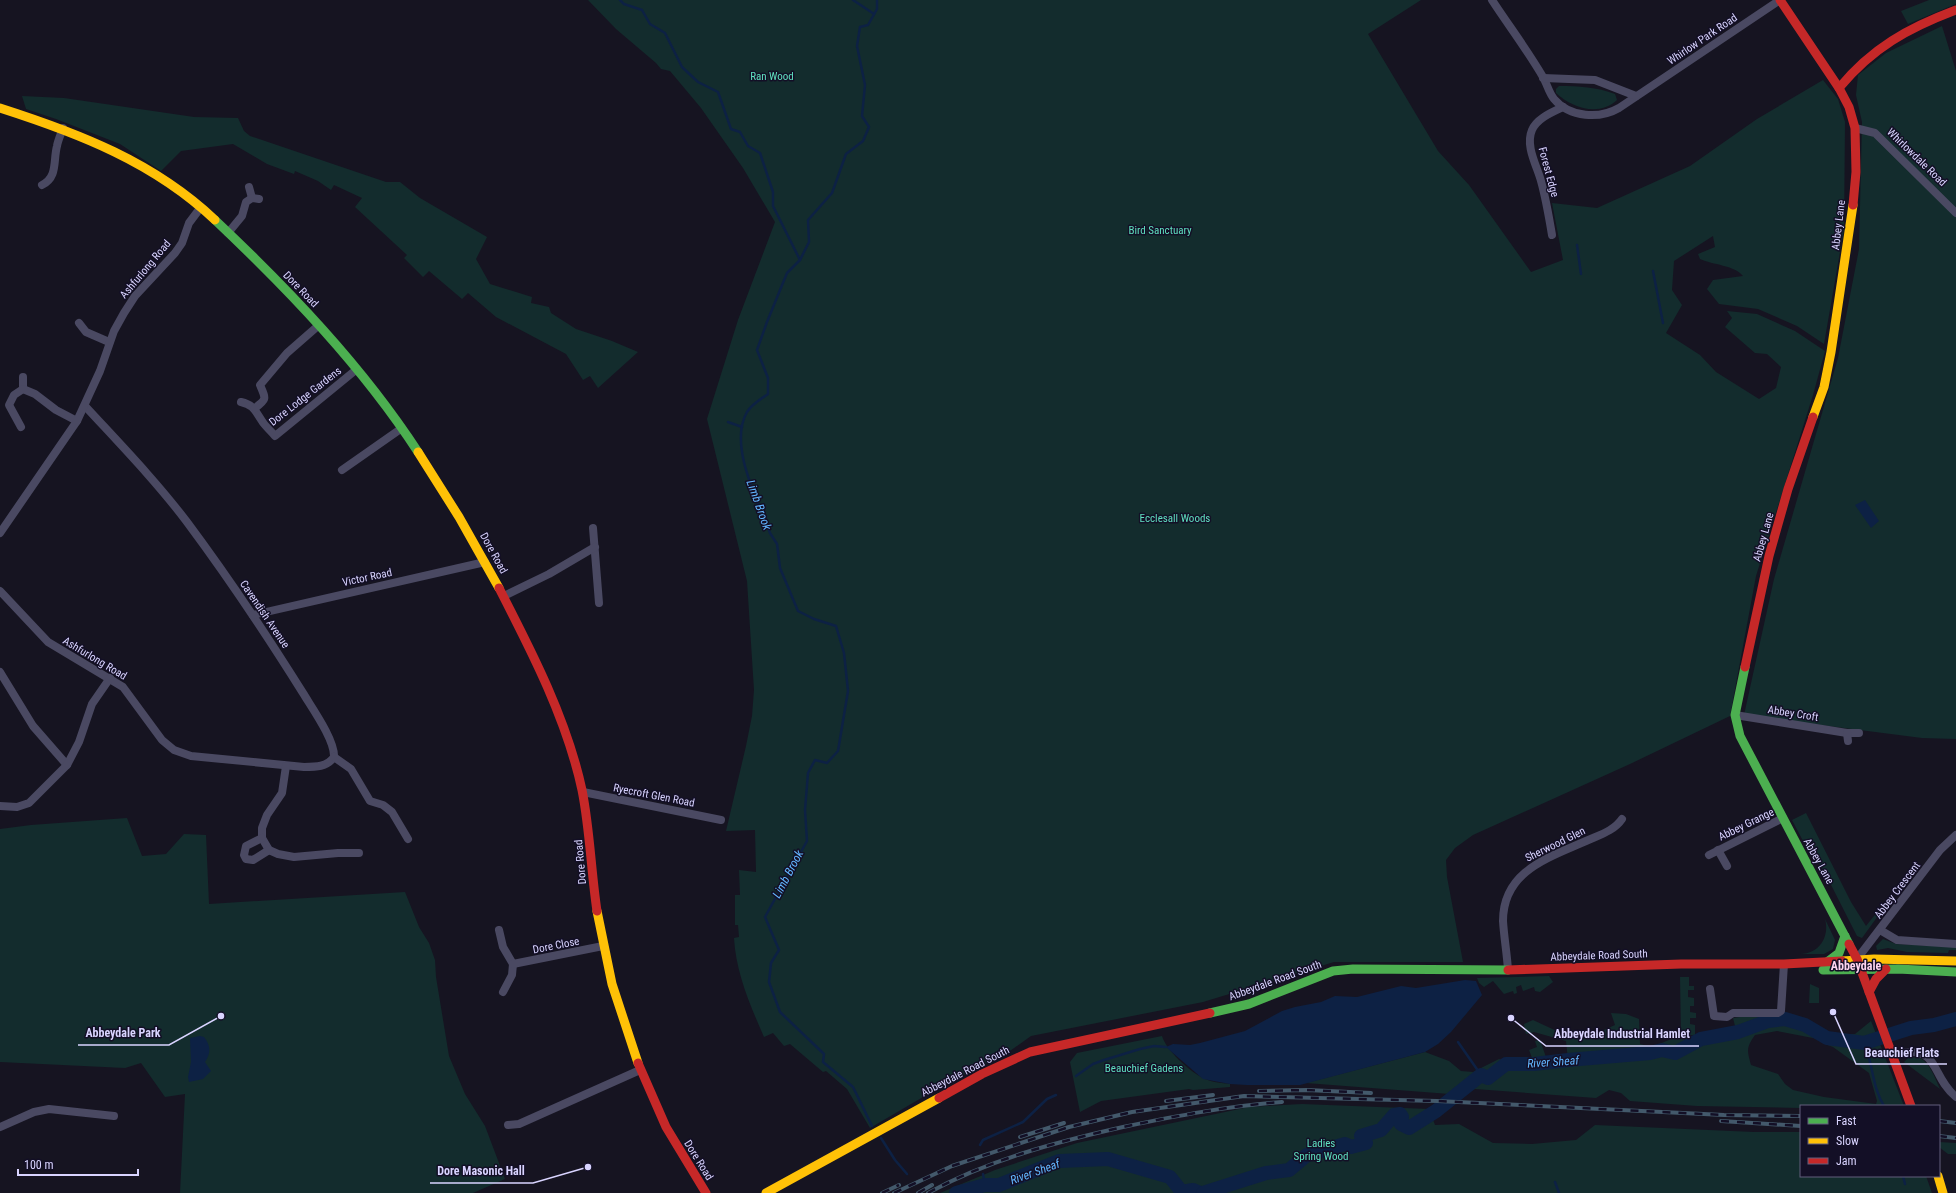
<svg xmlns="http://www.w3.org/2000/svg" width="1956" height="1193" font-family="'Roboto Condensed',sans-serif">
<rect width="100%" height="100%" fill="#161421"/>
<!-- green -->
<g fill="#132c2d">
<path d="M588 0H1421L1368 34 1438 151 1469 185 1531 272 1563 260 1552 203 1597 208 1690 166 1757 119 1823 80 1838 99 1845 122 1844 229 1824 344 1797 326 1758 309 1719 304 1707 289 1713 280 1743 276C1734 265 1713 265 1700 259L1698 254 1715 247 1713 236 1674 261 1672 290 1682 305 1666 333 1700 355 1716 372 1759 399 1776 388 1781 367 1767 354 1755 353 1725 327 1732 318 1727 311 1757 314 1795 331 1825 351 1813 395 1756 576 1730 716 1630 764 1473 835 1455 848 1446 860 1447 877 1463 962H1334L1203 1002 1031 1036 1007 1053 935 1090 870 1128 847 1089 826 1071 823 1072 790 1044 784 1046 773 1033 764 1037C750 1005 736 973 734 938L739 937 738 925H735V895H740L739 870 756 872 755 830 726 831 746 746 752 716 754 690 747 581 707 419 738 320 775 222 743 168 701 108 670 71 661 69 656 63 616 29Z"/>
<polygon points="1929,0 1956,0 1956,4 1908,24 1901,11"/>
<polygon points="1942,26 1956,71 1956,739 1922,738 1744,715 1774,579 1838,358 1859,249 1862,122 1856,95 1858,75 1886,53"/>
<path d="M1559 86C1578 86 1597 87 1615 94L1617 100C1599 117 1572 108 1556 93V89Z"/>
<polygon points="22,96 64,98 194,117 238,118 244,131 250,136 386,182 400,182 420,198 487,237 476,259 490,284 532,297 531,303 549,307 551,313 576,329 612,341 638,352 598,388 590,376 583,380 566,354 496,317 468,293 462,299 429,271 423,277 404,258 407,255 355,207 362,198 334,185 331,190 318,181 295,171 294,174 267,164 233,144 181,151 161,171 120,144 56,119 26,109"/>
<polygon points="1806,813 1851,902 1866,926 1886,901 1888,902 1862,938 1857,936 1824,871 1802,839 1792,820"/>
<polygon points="127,818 142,856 166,854 184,834 206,835 209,904 405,892 419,927 429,943 435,960 436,977 449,1056 465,1094 485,1126 505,1179 473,1193 180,1193 185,1094 165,1097 141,1063 125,1068 0,1062 0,829 31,825"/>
<path d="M1825 919 1835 940 1833 949 1824 954H1800C1819 954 1830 937 1825 919Z"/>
<polygon points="1883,939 1896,944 1956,947 1956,950 1949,950 1948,953 1907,952 1888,948 1877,950 1876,946"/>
<polygon points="1549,976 1553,982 1540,992 1535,991 1534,987 1523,991 1521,985 1516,987 1517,993 1514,994 1513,991 1504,994 1493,981 1484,987 1479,983 1477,978"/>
<path d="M1680 977H1689V986H1694V990H1688V997L1694 998V1006H1690V1012L1696 1013V1018H1690V1024L1695 1025V1035H1684C1701 1038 1721 1034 1735 1026L1733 1018 1740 1017C1764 1017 1803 1009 1819 1031L1818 1039 1777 1031 1755 1035C1746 1048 1747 1050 1751 1065L1778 1074 1785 1084 1793 1090 1824 1097 1876 1104 1877 1101 1869 1073 1833 1047 1825 1044V1032L1836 1034H1855L1871 1021 1904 1106H1801V1108L1697 1106 1630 1101 1621 1093 1609 1090 1596 1098 1475 1089 1463 1095 1306 1083 1425 1052 1449 1061 1461 1071 1473 1072 1499 1059 1532 1065 1568 1060 1566 1041 1534 1032 1526 1034 1524 1024 1533 1020 1561 1033 1576 1030 1581 1036 1595 1034 1615 1025 1611 1013 1626 1014 1639 1019 1640 1044 1652 1047 1681 1035Z"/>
<polygon points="1810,984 1819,988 1819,1003 1809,1003"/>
<path d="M1162 1036C1166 1050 1189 1071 1203 1078 1210 1082 1222 1083 1230 1084V1087L1193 1090 1189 1089 1101 1101 1080 1112 1070 1062 1077 1053Z"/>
<polygon points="1540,1040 1547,1060 1534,1063 1529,1050 1537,1047 1535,1041"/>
<path d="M1917 1057C1929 1060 1935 1078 1940 1089L1904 1062 1908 1058Z"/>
<polygon points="1302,1104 1429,1109 1435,1125 1459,1124 1493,1143 1532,1144 1576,1140 1595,1125 1754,1132 1801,1132 1801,1176 1926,1176 1932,1193 940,1193 995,1170 1077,1143 1249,1107"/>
<polygon points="1939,1142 1956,1143 1956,1154 1948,1154 1939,1147"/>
</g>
<!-- water -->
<g fill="#0d2144">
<polygon points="1865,500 1879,521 1871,528 1855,505"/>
<polygon points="1465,980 1476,981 1482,995 1451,1032 1438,1044 1425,1052 1300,1085 1247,1085 1230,1084 1203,1079 1166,1047 1173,1044 1190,1045 1200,1043 1245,1031 1282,1011 1295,1007 1321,1002 1335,996 1357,997 1401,986 1416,988"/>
<path d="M200 1036 204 1037C211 1046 211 1053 205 1062L211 1071 203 1079 189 1082 188 1077 191 1062 190 1038Z"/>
</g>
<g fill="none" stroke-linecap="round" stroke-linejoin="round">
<!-- stream -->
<g stroke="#0d2144" stroke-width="2.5">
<polyline points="620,0 624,4 642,10 650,24 665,33 682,67 698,82 718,92 731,129 740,132 748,146 760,153 773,192 773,206 800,260"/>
<polyline points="853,0 874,14"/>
<polyline points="1577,245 1581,274"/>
<polyline points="1653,271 1663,323"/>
<polyline points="728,422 742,427"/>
<polyline points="1458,1042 1481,1075"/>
<path d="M1864 1043C1873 1063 1872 1087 1884 1106"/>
<polyline points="1076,1076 1093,1064 1104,1060 1140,1049 1154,1046 1166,1047"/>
<path d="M872 1126 853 1087 823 1062 824 1054 780 1012 769 982 771 963 779 950 765 917 807 841 805 810 808 773 815 760 827 763 838 751 848 691 844 653 836 626 814 619 798 611 780 568 777 544 770 533C758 501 728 445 747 412 752 404 761 399 768 394V378L757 350 767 322 787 273 800 260 809 242 808 220 832 193 846 154 863 141 869 127 862 116 865 85 857 46 860 27 868 25 877 9V0"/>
<polyline points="881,1138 895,1160 907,1174"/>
<polyline points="980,1145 983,1140 1023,1122 1047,1099 1056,1095"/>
<polyline points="983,1174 985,1185"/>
<polyline points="1903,1176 1905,1184"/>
<polyline points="1555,1182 1559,1193"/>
</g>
<!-- river -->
<g stroke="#0d2144" stroke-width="14">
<polyline points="956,1193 985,1185 999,1185 1059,1161 1108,1159 1170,1177 1182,1192 1193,1190 1200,1193"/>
<polyline points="1203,1193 1266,1173 1289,1170 1307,1155 1345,1144 1351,1147 1366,1143 1361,1136 1381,1130 1394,1115 1400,1114 1402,1117 1401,1124 1409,1128 1436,1111 1481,1075 1488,1078 1506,1064 1534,1064 1568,1060 1650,1053 1662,1050 1675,1053 1701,1039 1738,1032 1768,1021 1785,1019 1805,1025 1827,1038 1864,1043 1911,1028 1934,1025 1956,1019"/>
</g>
<!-- street -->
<g stroke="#4a4962" stroke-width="8">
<path d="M1492 0C1509 26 1528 51 1543 77 1547 84 1549 93 1554 99 1570 118 1600 119 1619 108L1780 0"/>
<polyline points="1543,78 1595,80 1636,96"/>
<polyline points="1855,128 1875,133 1956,213"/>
<path d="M42 185C58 177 53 161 57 146 58 140 61 134 63 128"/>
<polyline points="249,187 252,198"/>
<polyline points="228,233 242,216 246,202 252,198 259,199"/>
<path d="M1552 235C1549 217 1546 199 1541 181 1537 166 1525 146 1532 130 1537 118 1553 112 1563 107"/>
<polyline points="79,323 86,332 109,342"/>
<polyline points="23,377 23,389"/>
<path d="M241 402C254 405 255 411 262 421 265 426 271 431 275 436L357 369"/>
<path d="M85 406C120 444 156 481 187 522 228 577 266 634 303 693 312 708 335 740 334 757"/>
<path d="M255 408C267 399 266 399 260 385L287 353 319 325"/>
<polyline points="21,427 9,405 14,395 23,389 35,394 56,410 77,421"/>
<polyline points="342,470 402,428"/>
<polyline points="593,528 599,603"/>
<polyline points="0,533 77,421 100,371 114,331 124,313 135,296 175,253 182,243 189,223 201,207"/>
<path d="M0 591 48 642 123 687 162 740 174 750 191 756 304 767C316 767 327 767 334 757"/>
<polyline points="504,596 549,574 595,547"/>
<polyline points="253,615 485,562"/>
<polyline points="0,672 33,726 67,765"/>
<polyline points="1735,715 1847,733 1859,733"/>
<polyline points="1847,733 1848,741"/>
<polyline points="334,757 351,769 370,801 383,805 392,812 408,839"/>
<polyline points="286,766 282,793 267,815 262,828 262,838 269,850 278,854 294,857 338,853 359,853"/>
<polyline points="583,792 721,820"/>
<polyline points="0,806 17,807 29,803 67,765 79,742 92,704 110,678"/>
<polyline points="262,838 246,846 244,855 246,859 253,860 269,850"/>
<polyline points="1718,850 1727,866"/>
<polyline points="1709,855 1783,818"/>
<polyline points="499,930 503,947 513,964 512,975 503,992"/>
<polyline points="1880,930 1897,940 1956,944"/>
<polyline points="1857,959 1940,850 1956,835"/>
<polyline points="513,964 603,946"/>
<path d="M1508 970C1507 954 1504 937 1503 921 1503 871 1548 858 1586 841 1599 835 1614 831 1622 819"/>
<polyline points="1710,989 1714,1016 1727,1017 1733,1013 1778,1013 1781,1011 1784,964"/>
<path d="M1893 1055C1941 1042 1929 1075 1956 1097"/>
<polyline points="508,1125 519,1124 640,1070"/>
<polyline points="0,1127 34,1112 49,1109 114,1116"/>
</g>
<!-- fast -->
<g stroke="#4caf50" stroke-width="9">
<path d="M215 220C289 290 362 366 418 452"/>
<polyline points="1745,667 1735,715 1740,736 1849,944"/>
<polyline points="1827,962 1839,953 1845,936"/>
<polyline points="1823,970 1898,969 1956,972"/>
<polyline points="1210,1013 1249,1004 1333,971 1353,969 1508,970"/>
</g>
<!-- slow -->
<g stroke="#ffc107" stroke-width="9">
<path d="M0 108C78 133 154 162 215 220"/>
<polyline points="1813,417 1824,387 1831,352 1853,205"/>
<polyline points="418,452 459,517 499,588"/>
<polyline points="597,911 612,984 638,1063"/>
<polyline points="1842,961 1874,959 1956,961"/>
<polyline points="1938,1176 1943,1193"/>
<polyline points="766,1193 939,1098"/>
</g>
<!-- jam -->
<g stroke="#c62828" stroke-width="9">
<polyline points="1780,0 1839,88 1849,107 1855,128 1856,172 1853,205"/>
<path d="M1839 88C1872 48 1908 28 1956 10"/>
<path d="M499 588C532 652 567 720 582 790 590 830 591 871 597 911"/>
<polyline points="1745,667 1769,556 1788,489 1813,417"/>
<polyline points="1849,944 1857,959 1911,1106"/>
<polyline points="1508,970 1681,964 1784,964 1842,961"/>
<polyline points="1869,992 1876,979 1886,969"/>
<polyline points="638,1063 666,1127 706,1193"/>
<polyline points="939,1098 982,1074 1030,1052 1210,1013"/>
</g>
<!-- rail casing -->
<g stroke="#43596b" stroke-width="4">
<g id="rail">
<polyline points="1259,1091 1307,1090 1371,1093"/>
<polyline points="1166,1101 1213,1095"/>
<polyline points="1721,1121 1801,1126"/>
<polyline points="1939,1121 1956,1123"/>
<polyline points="1939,1136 1956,1138"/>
<polyline points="1020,1137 1064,1123"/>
<polyline points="882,1193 899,1185"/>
<polyline points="894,1193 952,1166 1069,1127 1132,1112 1244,1096 1437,1101 1724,1115 1801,1116"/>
<polyline points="918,1193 932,1185"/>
<path d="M928 1193C988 1160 1056 1142 1123 1127 1176 1116 1228 1106 1282 1102"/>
</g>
</g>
<!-- rail -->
<use href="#rail" stroke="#130f26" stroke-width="2.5" stroke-dasharray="8" stroke-linecap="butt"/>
</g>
<g text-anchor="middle" stroke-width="3" stroke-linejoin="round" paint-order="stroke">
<!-- street labels -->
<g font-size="11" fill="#d9d4ff" stroke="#130f26">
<text transform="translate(1702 39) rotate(-34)" y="4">Whirlow Park Road</text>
<text transform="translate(1917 157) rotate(44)" y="4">Whirlowdale Road</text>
<text transform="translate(1549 172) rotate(75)" y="4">Forest Edge</text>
<text transform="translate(1838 225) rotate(-83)" y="4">Abbey Lane</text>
<text transform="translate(145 269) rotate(-50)" y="4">Ashfurlong Road</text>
<text transform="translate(301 289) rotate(46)" y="4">Dore Road</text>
<text transform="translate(305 396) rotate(-38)" y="4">Dore Lodge Gardens</text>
<text transform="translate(1763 537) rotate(-74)" y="4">Abbey Lane</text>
<text transform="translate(494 553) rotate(61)" y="4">Dore Road</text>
<text transform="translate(367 577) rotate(-12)" y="4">Victor Road</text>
<text transform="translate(265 614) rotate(56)" y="4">Cavendish Avenue</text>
<text transform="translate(95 658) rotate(31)" y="4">Ashfurlong Road</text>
<text transform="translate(1793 713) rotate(9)" y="4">Abbey Croft</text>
<text transform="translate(654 795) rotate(11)" y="4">Ryecroft Glen Road</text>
<text transform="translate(1746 824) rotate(-26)" y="4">Abbey Grange</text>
<text transform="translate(1555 844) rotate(-26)" y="4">Sherwood Glen</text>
<text transform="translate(1819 861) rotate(61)" y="4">Abbey Lane</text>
<text transform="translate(580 862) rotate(-95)" y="4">Dore Road</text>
<text transform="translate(1897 890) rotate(-53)" y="4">Abbey Crescent</text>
<text transform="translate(556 945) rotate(-11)" y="4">Dore Close</text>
<text transform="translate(1599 955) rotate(-2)" y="4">Abbeydale Road South</text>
<text transform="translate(1275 980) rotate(-20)" y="4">Abbeydale Road South</text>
<text transform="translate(965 1071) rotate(-27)" y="4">Abbeydale Road South</text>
<text transform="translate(699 1160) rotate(58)" y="4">Dore Road</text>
</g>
<!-- park labels -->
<g font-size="11" fill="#5fe0c0" stroke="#130f26">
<text x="772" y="80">Ran Wood</text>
<text x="1160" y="234">Bird Sanctuary</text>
<text x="1175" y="522">Ecclesall Woods</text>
<text x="1144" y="1072">Beauchief Gadens</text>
<text x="1321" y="1147">Ladies<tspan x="1321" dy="13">Spring Wood</tspan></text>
</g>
<!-- water labels -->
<g font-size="12" font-style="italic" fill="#62b6ff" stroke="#130f26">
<text transform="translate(759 505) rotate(70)" y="4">Limb Brook</text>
<text transform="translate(788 874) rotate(-62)" y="4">Limb Brook</text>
<text transform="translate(1553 1062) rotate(-4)" y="4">River Sheaf</text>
<text transform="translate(1035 1172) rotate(-20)" y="4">River Sheaf</text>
</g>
<!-- neighbourhood labels -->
<g font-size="12" font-weight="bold" fill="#ffd6f0" stroke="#130f26">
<text x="1856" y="970">Abbeydale</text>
</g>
</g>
<!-- callouts -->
<path fill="none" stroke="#d9d4ff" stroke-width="1.5" d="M221 1016L169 1045H78M1511 1018L1546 1046H1699M1833 1012L1856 1064H1947M588 1167L533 1183H430"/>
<g fill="#d9d4ff" stroke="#130f26" stroke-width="1.5">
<circle cx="221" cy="1016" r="4"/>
<circle cx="1511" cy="1018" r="4"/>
<circle cx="1833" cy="1012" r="4"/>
<circle cx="588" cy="1167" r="4"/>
</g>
<g font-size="12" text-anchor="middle" font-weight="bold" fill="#d9d4ff" stroke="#130f26" stroke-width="3" stroke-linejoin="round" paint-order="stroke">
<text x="123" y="1037">Abbeydale Park</text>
<text x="1622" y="1038">Abbeydale Industrial Hamlet</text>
<text x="1902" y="1057">Beauchief Flats</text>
<text x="481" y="1175">Dore Masonic Hall</text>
</g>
<!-- legend -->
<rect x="1800" y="1105" width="140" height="72" fill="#130f26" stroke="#625e7d"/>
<rect x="1808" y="1118" width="20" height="6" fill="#4caf50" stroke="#625e7d"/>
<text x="1836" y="1125" font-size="12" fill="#d9d4ff">Fast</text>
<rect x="1808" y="1138" width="20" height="6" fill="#ffc107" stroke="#625e7d"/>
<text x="1836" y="1145" font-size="12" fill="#d9d4ff">Slow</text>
<rect x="1808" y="1158" width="20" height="6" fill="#c62828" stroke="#625e7d"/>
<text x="1836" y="1165" font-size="12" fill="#d9d4ff">Jam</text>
<!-- scale -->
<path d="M18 1169v6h120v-6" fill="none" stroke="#d9d4ff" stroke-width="2"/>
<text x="24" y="1169" font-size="12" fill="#d9d4ff" stroke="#130f26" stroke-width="3" paint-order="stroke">100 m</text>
</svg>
